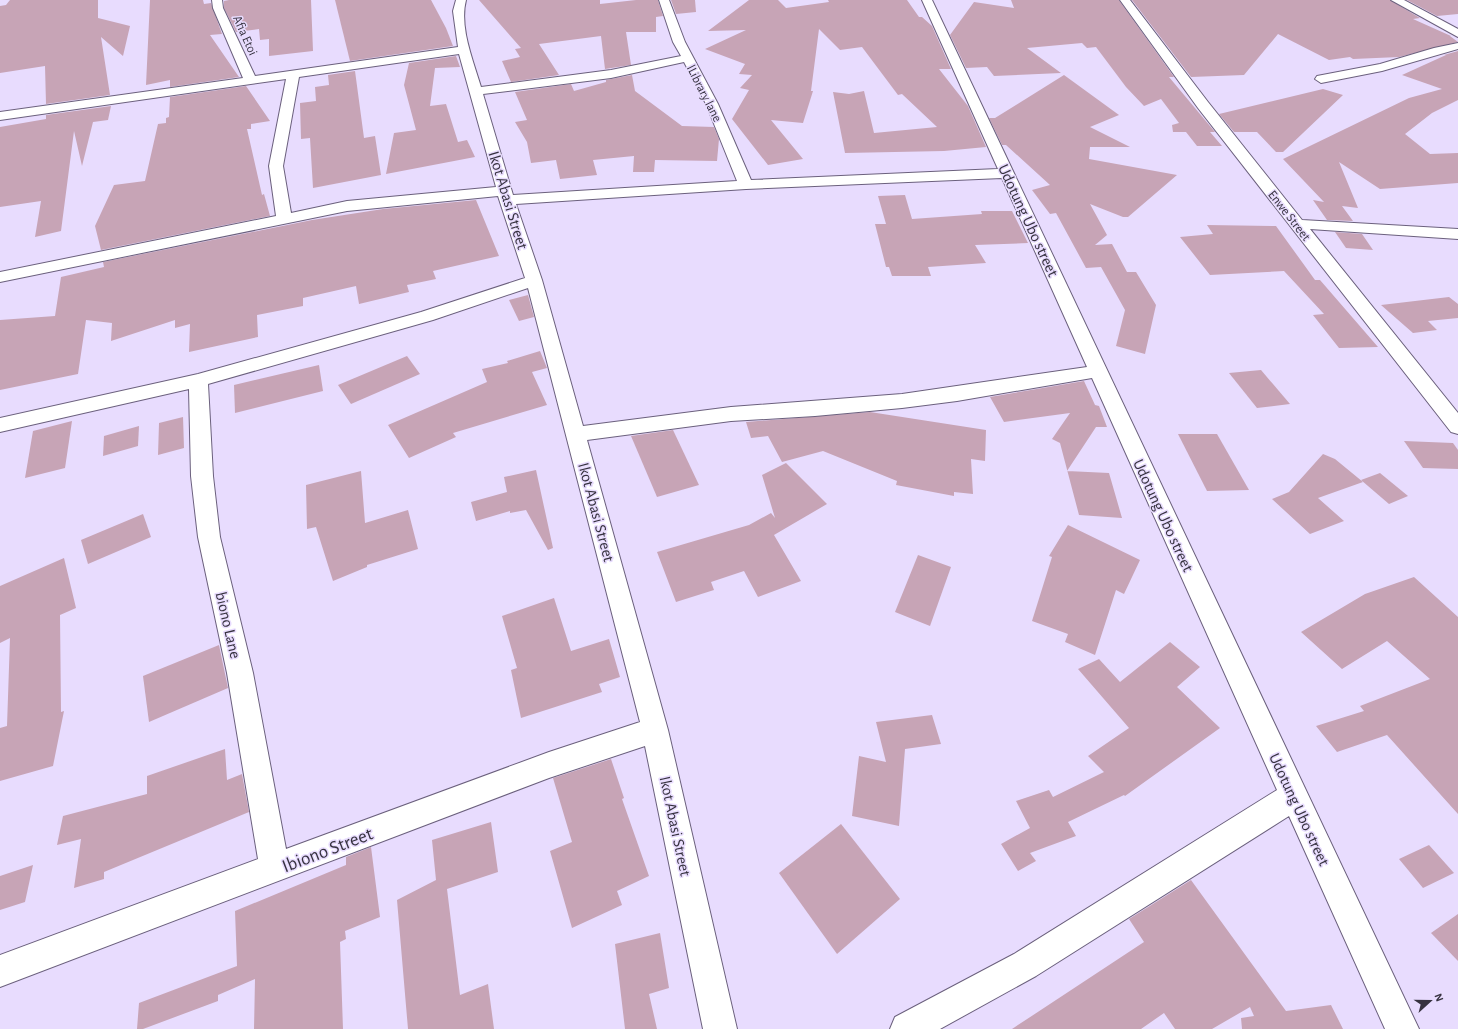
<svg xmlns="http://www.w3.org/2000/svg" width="1458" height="1029" font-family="'Alegreya Sans',sans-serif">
<rect width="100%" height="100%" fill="#e8dcfe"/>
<!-- building -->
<g fill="#c7a4b6">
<polygon points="10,0 98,0 98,18 130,26 123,56 101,37 110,95 46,104 45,66 0,73 0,6 6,5"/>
<polygon points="150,0 203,0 204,4 211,3 222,34 210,35 239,77 170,87 170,80 146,85"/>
<polygon points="229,0 311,0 313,51 269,56 269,39 260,40 259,29 236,32 224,8 224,1"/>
<polygon points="335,0 431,0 446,28 453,46 350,61"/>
<polygon points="479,0 600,0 600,4 636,0 658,0 663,16 656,17 656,32 626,32 631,65 605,69 601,36 539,44 559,75 511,82 502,61 520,57 515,49 521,48"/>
<polygon points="671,0 695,0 696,12 676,14"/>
<polygon points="749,0 778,0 786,8 829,2 828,0 907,0 919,17 922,17 932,26 951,69 939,69 968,106 986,147 944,151 845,153 833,92 849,94 864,91 874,133 937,127 902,94 898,95 862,47 840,50 819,29 811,91 813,91 803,123 771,120 803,159 768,165 732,119 749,90 740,88 752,75 739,74 745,64 705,49 746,30 708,31"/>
<polygon points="1011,0 1119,0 1174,77 1169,77 1215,132 1210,132 1222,146 1197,146 1186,132 1173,132 1172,125 1179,123 1161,99 1144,106 1126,87 1096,47 1087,48 1082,43 1027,48 1061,73 994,76 987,67 966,68 950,35 974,2 1014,8"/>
<polygon points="1132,0 1390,0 1420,18 1413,19 1451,36 1450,36 1458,42 1399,57 1353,59 1350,57 1329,60 1278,34 1244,75 1191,77"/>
<polygon points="1407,0 1458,0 1458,14 1437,16"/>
<polygon points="1458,51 1458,100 1432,113 1405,134 1430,154 1458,153 1458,183 1380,189 1339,162 1358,208 1342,206 1353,221 1327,220 1313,200 1324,202 1283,159 1409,98 1442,89 1402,75 1446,55 1444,55"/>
<polygon points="456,56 460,67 435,68 430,106 446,104 458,142 467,140 475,157 386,174 394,133 416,130 404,85 409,63"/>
<polygon points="355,71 364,138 375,136 381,175 313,188 310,138 301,139 300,103 316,101 315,87 329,85 328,75"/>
<polygon points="632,75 635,91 682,126 714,127 719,139 717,161 655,160 654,172 633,172 634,156 593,160 597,175 560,179 556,160 531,163 527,142 515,122 527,120 515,92 571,84 574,91 606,82 606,80"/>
<polygon points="1064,75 1119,115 1090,127 1130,147 1090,147 1089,159 1177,175 1128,217 1123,217 1090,204 1107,235 1095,245 1112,244 1127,272 1136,272 1156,305 1145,354 1116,346 1125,310 1101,267 1086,268 1056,213 1050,214 1032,190 1050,185 1006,145 1002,145 989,118 995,118"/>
<polygon points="246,86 270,121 251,124 251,129 247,129 262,195 264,194 270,216 101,250 95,226 114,185 145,181 158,124 166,123 166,118 169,117 170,97"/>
<polygon points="1323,89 1343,95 1283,152 1276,152 1257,132 1234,132 1219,114"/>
<polygon points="111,106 108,120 93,122 82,166 74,131 61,231 35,237 41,201 0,207 0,127 46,119 46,115"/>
<polygon points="905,195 912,219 982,214 981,211 1012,211 1028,243 975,245 986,263 928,267 931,276 892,276 889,267 886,267 875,224 886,224 878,196"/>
<polygon points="476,200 499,256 433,271 436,279 407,285 409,292 359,304 356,286 303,298 303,306 257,315 258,337 189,352 190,324 175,328 175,320 111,341 112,323 86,320 78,374 0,390 0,320 55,316 61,277 104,267 103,262 312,220 383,209"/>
<polygon points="1207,225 1276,226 1315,280 1320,280 1378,347 1339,348 1313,315 1324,314 1284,271 1210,275 1180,237 1213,234"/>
<polygon points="1335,232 1362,234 1373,250 1346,248"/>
<polygon points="528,295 534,317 519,321 509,300"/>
<polygon points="1449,297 1458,304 1458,318 1428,321 1437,330 1413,333 1381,305"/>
<polygon points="540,351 547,368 532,372 547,405 453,433 456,437 409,458 388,425 487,382 482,369 508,363 507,361"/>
<polygon points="407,356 420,374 351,404 338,385"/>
<polygon points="319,365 323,391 235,413 234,385"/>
<polygon points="1261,370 1290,404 1257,408 1229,373"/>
<polygon points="1084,381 1095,405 1099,406 1107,427 1096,427 1067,471 1109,473 1122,518 1079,515 1060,443 1052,439 1070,413 1004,422 990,397"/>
<polygon points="870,412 986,430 985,461 971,459 973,494 954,492 954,496 896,485 897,481 823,451 782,462 768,436 751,438 746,422"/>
<polygon points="183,417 184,448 158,455 159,423"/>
<polygon points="72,421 65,468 25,478 33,431"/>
<polygon points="139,426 138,446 103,456 104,436"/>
<polygon points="673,430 699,485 657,497 631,436"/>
<polygon points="1178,434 1217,434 1249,490 1207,491"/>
<polygon points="1404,441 1453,443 1458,450 1458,469 1423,468"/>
<polygon points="1323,454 1335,459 1363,482 1318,498 1344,521 1310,534 1272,499 1289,492"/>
<polygon points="786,463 827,504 774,535 801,581 758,597 744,571 711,582 714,590 676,602 657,552 749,525 771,513 775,518 762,475"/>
<polygon points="536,470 553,548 548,550 526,510 510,513 510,511 476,521 471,502 507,492 504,477"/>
<polygon points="361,471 365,523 408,510 418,549 367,565 367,567 333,581 316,527 307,529 306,485"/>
<polygon points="1380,473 1408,496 1389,504 1361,480"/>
<polygon points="143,514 151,537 88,564 81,540"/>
<polygon points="1068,525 1140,560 1124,594 1116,590 1095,655 1065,642 1068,634 1032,621 1052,557 1049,556"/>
<polygon points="918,555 951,567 930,626 895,612"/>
<polygon points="64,558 76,608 60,615 61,712 64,711 53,766 0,781 0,728 7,726 10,638 0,643 0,586"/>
<polygon points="1414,577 1458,617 1458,814 1387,735 1337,752 1316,726 1364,711 1360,706 1430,679 1387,641 1342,669 1301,632 1365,594"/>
<polygon points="554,598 571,651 609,639 620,677 599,684 602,692 521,718 511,670 517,668 502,616"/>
<polygon points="1170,642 1200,667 1177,687 1220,728 1125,796 1124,795 1068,822 1076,836 1030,853 1036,861 1018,871 1001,844 1030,828 1016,801 1049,790 1053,797 1104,772 1088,756 1129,728 1078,669 1099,659 1120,682"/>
<polygon points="219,645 228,688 149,722 143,676"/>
<polygon points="932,715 941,744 905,749 899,826 852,816 859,756 886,762 876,722"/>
<polygon points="225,749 227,780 242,774 249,812 104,872 104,879 74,888 81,839 57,845 63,816 147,794 147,776"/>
<polygon points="611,759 624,798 622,799 649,876 617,891 622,905 572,928 550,851 572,842 553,778"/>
<polygon points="491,822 498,872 447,889 460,995 488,984 494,1029 408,1029 397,900 436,880 432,840"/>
<polygon points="841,824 900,899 837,954 779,873"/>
<polygon points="1429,845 1454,873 1423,888 1399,859"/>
<polygon points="371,847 380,917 345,931 346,939 340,942 343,1029 254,1029 255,979 218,995 218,1001 143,1029 137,1029 139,1003 237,966 235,911 346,865 346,857"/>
<polygon points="33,865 25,902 0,910 0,876"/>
<polygon points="1191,880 1286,1011 1331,1005 1343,1029 1242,1029 1241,1018 1254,1016 1250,1007 1212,1029 1175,1029 1164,1013 1141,1029 1012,1029 1144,942 1129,919"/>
<polygon points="1458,914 1458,961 1431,933"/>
<polygon points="660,933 669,988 649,994 657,1029 625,1029 615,944"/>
</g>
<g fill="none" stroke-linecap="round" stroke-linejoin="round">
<!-- street casing -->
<g stroke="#6b607d" stroke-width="2">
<g id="street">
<path d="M212 0H222L223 8 255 76 458 47 453 11 456 0H466C459 27 473 60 481 87L611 70 681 56 673 42 659 0H669L685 42 718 104 751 180 998 169 922 0H932L1419 1029H1385L1289 816 1036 976 940 1029H890L895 1017 1014 954 1277 790 1092 378 957 401 902 408 815 416 731 421 587 440 668 730 737 1029H703L645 746 549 778 0 987V955L258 859 227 673 198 537 191 476 189 389 0 432V418L198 374 421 312 525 278 498 196 347 211 0 282V272L276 216 269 166 286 79 0 120V112L243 78 213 8ZM459 54 496 187 347 201 291 213 283 166 299 77ZM684 62 706 104 737 181 513 195 483 94 611 78ZM1002 178 1087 367 902 394 731 407 583 426 542 280 516 204 746 189ZM528 288 640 722 549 752 286 849 253 673 220 537 213 476 208 384 433 320Z"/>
<polygon points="1120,0 1130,0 1208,102 1302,220 1458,229 1458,239 1310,229 1458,413 1458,434 1451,432 1198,108"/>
<polygon points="1391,0 1404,0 1458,29 1458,37"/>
<polygon points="1458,43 1458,49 1382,71 1321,83 1315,79 1317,76 1380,64 1434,48"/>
</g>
</g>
<!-- street -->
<use href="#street" fill="#fff" fill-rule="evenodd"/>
</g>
<g text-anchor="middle" stroke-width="3" stroke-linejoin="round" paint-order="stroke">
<!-- far-street labels -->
<g font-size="13" fill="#36323f" stroke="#e8dcfe">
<text transform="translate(246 35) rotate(66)" y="5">Afia Etoi</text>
<text transform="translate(705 93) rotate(63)" y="5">lLibrary lane</text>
<text transform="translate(1290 215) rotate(52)" y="5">Enwe Street</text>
</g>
<!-- street labels -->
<g font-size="16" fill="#36323f" stroke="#e8dcfe">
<text transform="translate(509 200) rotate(73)" y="6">Ikot Abasi Street</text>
<text transform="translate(1029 220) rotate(65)" y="6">Udotung Ubo street</text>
<text transform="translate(597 512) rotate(75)" y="6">Ikot Abasi Street</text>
<text transform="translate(1164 515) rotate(65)" y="6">Udotung Ubo street</text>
<text transform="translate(229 625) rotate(77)" y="6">biono Lane</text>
<text transform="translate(1300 809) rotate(65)" y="6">Udotung Ubo street</text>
<text transform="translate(676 826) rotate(78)" y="6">Ikot Abasi Street</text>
</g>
<!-- near-street labels -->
<g font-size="19" fill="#36323f" stroke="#e8dcfe">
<text transform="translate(327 849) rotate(-21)" y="7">Ibiono Street</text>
</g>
</g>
<!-- north arrow -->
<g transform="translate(1430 1001) rotate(69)" stroke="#e8dcfe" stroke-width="3" paint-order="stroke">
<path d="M0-3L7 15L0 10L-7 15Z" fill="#36323f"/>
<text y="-6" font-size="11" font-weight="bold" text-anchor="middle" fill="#36323f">N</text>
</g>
</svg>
